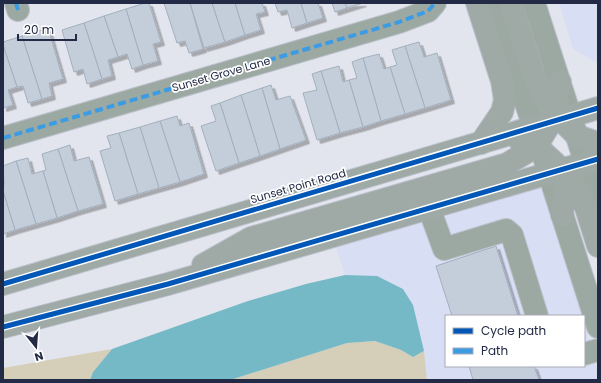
<svg xmlns="http://www.w3.org/2000/svg" width="601" height="383" font-family="Poppins,sans-serif">
<defs>
<filter id="shadow"><feDropShadow dx="3.5" dy="3.5" stdDeviation="0" flood-color="#0004"/></filter>
</defs>
<rect width="100%" height="100%" fill="#e2e5ed"/>
<!-- built -->
<g fill="#d8def4">
<polygon points="559,3 598,3 598,63 573,49"/>
<polygon points="543,187 552,215 551,223 555,224 582,316 446,316 446,366 584,366 584,323 598,370 598,380 427,380 424,351 377,276 345,275 336,247"/>
</g>
<!-- green -->
<g fill="#d5ceb8">
<polygon points="375,341 401,350 413,357 424,351 427,380 230,380 347,343"/>
<polygon points="112,349 93,372 90,380 3,380 3,368"/>
</g>
<!-- water -->
<polygon fill="#75b9c7" points="345,275 377,276 403,289 413,305 424,351 413,357 401,350 375,341 347,343 230,380 90,380 93,372 112,349 248,301 306,284"/>
<!-- building -->
<g fill="#c4cedb" stroke="#a3afbd" filter="url(#shadow)">
<polygon points="145,3 149,3 161,42 153,44 158,61 143,65 126,9"/>
<polygon points="164,3 190,3 203,49 189,53 185,41 177,43"/>
<polygon points="190,3 212,3 225,42 204,48"/>
<polygon points="212,3 235,3 245,35 225,42"/>
<polygon points="235,3 262,3 265,12 256,14 261,30 245,35"/>
<polygon points="275,3 301,3 307,23 292,28 287,10 278,12"/>
<polygon points="301,3 318,3 323,18 307,23"/>
<polygon points="332,3 345,3 347,8 335,12"/>
<polygon points="345,3 363,3 347,8"/>
<polygon points="126,9 143,65 132,69 127,54 118,57 104,16"/>
<polygon points="104,16 118,57 108,60 112,76 102,79 84,23"/>
<polygon points="84,23 102,79 87,84 83,69 74,72 62,30"/>
<polygon points="48,28 63,79 49,83 52,96 42,99 22,36"/>
<polygon points="22,36 42,99 28,103 23,86 17,87 3,45 3,42"/>
<polygon points="419,42 424,57 437,53 451,100 425,108 405,46"/>
<polygon points="3,45 17,87 8,90 13,105 3,108"/>
<polygon points="405,46 425,108 405,114 390,67 397,65 392,50"/>
<polygon points="379,54 384,69 390,67 405,114 381,121 363,58"/>
<polygon points="363,58 381,121 363,127 349,80 357,78 352,62"/>
<polygon points="339,66 343,82 349,80 363,127 340,133 321,71"/>
<polygon points="321,71 340,133 317,140 303,93 317,90 312,74"/>
<polygon points="271,85 276,100 290,96 306,140 280,149 262,88"/>
<polygon points="262,88 280,149 260,156 241,95"/>
<polygon points="241,95 260,156 239,163 220,103"/>
<polygon points="220,103 239,163 216,171 201,126 216,121 211,106"/>
<polygon points="177,116 180,126 189,123 204,174 180,182 160,121"/>
<polygon points="160,121 180,182 159,188 140,127"/>
<polygon points="140,127 159,188 138,194 119,133"/>
<polygon points="119,133 138,194 115,201 100,151 111,148 107,136"/>
<polygon points="70,145 74,161 89,157 103,204 78,211 58,149"/>
<polygon points="58,149 78,211 57,218 43,171 46,170 42,154"/>
<polygon points="28,158 32,174 43,171 57,218 36,224 16,161"/>
<polygon points="16,161 36,224 15,230 3,191 4,183 3,166"/>
<polygon points="3,191 15,230 3,234"/>
<polygon points="496,246 518,316 452,316 436,266"/>
<polygon points="469,366 534,366 539,380 473,380"/>
</g>
<g fill="none" stroke-linecap="round" stroke-linejoin="round">
<!-- minor casing -->
<g stroke="#bcc0cb" stroke-width="24">
<g id="minor">
<polyline points="16,3 18,10"/>
<polyline points="492,3 539,142 598,327"/>
<polyline points="534,3 598,202"/>
<polyline points="3,138 399,22 428,11 435,3"/>
<polyline points="429,208 444,249 506,230 512,235 537,316"/>
<polyline points="584,354 598,350"/>
</g>
</g>
<!-- major casing -->
<g stroke="#bcc0cb" stroke-width="24">
<g id="major">
<polyline points="477,3 502,81 505,100 502,112 481,143"/>
<polyline points="511,3 533,72 543,96 553,112 577,136 598,143"/>
<polyline points="520,141 534,146 542,151 567,174 578,191 586,208 598,246"/>
<polyline points="562,215 568,168"/>
<polyline points="203,265 251,238 507,164 527,152 539,142 551,122 560,82"/>
<polyline points="3,284 598,108"/>
<polyline points="3,327 168,284 598,159"/>
</g>
</g>
<!-- minor -->
<use href="#minor" stroke="#9ca9a2" stroke-width="22"/>
<!-- major -->
<use href="#major" stroke="#9faaa7" stroke-width="22"/>
<!-- quiet -->
<g stroke="#3c9ce3" stroke-width="4" stroke-dasharray="8 4" stroke-linecap="butt">
<polyline points="16,3 18,10"/>
<polyline points="3,138 399,22 428,11 435,3"/>
</g>
<!-- cycleway casing -->
<g stroke="#fff" stroke-width="8">
<g id="cycleway">
<polyline points="3,284 598,108"/>
<polyline points="3,327 168,284 598,159"/>
</g>
</g>
<!-- cycleway -->
<use href="#cycleway" stroke="#0057b8" stroke-width="5"/>
</g>
<g text-anchor="middle" stroke-width="3.5" stroke-linejoin="round" paint-order="stroke">
<!-- street labels -->
<g font-size="11" fill="#222a45" stroke="#fff">
<text transform="translate(221 74) rotate(-16)" y="4">Sunset Grove Lane</text>
<text transform="translate(298 186) rotate(-16)" y="4">Sunset Point Road</text>
</g>
</g>
<!-- border -->
<rect width="601" height="383" fill="none" stroke="#222a45" stroke-width="8"/>
<!-- legend -->
<rect x="445" y="315" width="140" height="52" fill="#ffffff" stroke="#a7aab5"/>
<rect x="453" y="328" width="20" height="6" fill="#0057b8" stroke="#a7aab5"/>
<text x="481" y="335" font-size="12" fill="#222a45">Cycle path</text>
<rect x="453" y="348" width="20" height="6" fill="#3c9ce3" stroke="#a7aab5"/>
<text x="481" y="355" font-size="12" fill="#222a45">Path</text>
<!-- north arrow -->
<g transform="translate(36 347) rotate(163)" stroke="#ffffff" stroke-width="3" paint-order="stroke">
<path d="M0-3L7 15L0 10L-7 15Z" fill="#222a45"/>
<text y="-6" font-size="11" font-weight="bold" text-anchor="middle" fill="#222a45">N</text>
</g>
<!-- scale -->
<path d="M18 34v6h58v-6" fill="none" stroke="#222a45" stroke-width="2"/>
<text x="24" y="34" font-size="12" fill="#222a45" stroke="#ffffff" stroke-width="3" paint-order="stroke">20 m</text>
</svg>
